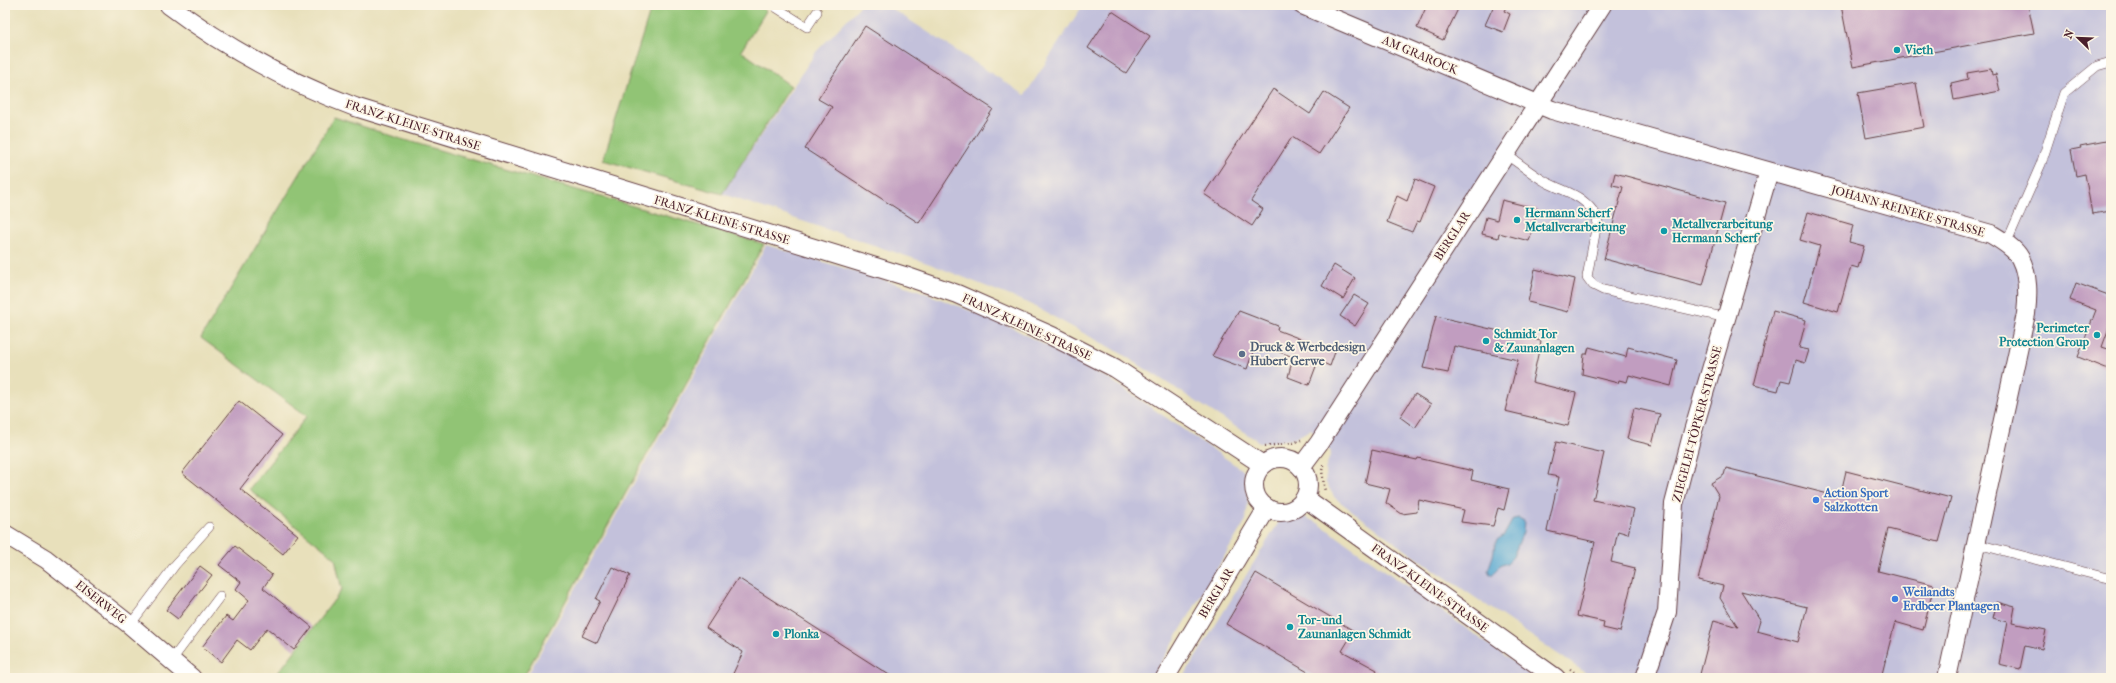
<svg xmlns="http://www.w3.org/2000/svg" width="2116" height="683" font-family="'IM FELL French Canon',serif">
<rect width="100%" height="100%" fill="#fcf5e5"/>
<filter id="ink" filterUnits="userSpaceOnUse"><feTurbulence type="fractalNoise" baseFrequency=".025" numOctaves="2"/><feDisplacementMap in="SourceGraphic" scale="8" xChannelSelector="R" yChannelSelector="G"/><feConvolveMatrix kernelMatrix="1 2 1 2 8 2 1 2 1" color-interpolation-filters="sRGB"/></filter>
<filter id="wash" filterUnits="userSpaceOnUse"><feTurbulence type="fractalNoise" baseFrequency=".012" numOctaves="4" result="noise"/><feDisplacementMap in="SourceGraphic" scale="16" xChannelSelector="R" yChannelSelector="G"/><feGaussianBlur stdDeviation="0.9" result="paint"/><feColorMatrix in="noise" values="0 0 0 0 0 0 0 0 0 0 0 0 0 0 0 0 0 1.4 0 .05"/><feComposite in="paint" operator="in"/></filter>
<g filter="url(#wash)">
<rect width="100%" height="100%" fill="#e8e0bb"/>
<!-- industrial -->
<g fill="#c3c1db">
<polygon points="861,5 886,5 1025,95 1083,5 2111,5 2111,678 1593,678 1407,551 1335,498 1326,483 1325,470 1331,452 1311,429 1294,439 1261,443 1122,354 1030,304 930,264 722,194 816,52"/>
<polygon points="766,245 915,289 1009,326 1111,380 1244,471 1248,501 1246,520 1152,678 526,678"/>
<polygon points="1302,516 1318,523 1536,678 1183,678 1280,520"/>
</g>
<!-- green -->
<g fill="#91c474" stroke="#6e7250">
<polygon points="652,5 758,5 766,11 741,51 791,86 722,194 603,160"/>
<polygon points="334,117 401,139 764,244 523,678 274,678 342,590 335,558 249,489 307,416 201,338"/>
</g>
<!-- water -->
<polygon fill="#58a8d2" stroke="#51647e" points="1519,518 1524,521 1523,532 1513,557 1507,563 1499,566 1493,575 1490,574 1488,570 1493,556 1495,544 1497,540 1504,535 1513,519"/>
<g id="blocks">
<!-- building -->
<g fill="#c19dc0" fill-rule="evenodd">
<polygon points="1427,5 1449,5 1458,9 1443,40 1417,28"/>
<polygon points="1494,5 1507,5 1504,11 1510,14 1503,32 1485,25"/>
<polygon points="1841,5 2028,5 2034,33 1853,67"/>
<polygon points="1112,11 1150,36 1126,73 1088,48"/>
<polygon points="865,26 993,109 919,223 805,149 832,107 818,99"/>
<polygon points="1991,69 1992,75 1996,74 2000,91 1954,100 1951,83 1968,79 1967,73"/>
<polygon points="1916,83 1924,127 1866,138 1858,93"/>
<polygon points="1273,89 1310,114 1324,92 1349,108 1319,154 1292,137 1251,201 1263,209 1252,226 1204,194"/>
<polygon points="2111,140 2111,211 2092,214 2085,174 2076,176 2071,150 2081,148 2080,146"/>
<polygon points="1615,173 1725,203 1703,285 1604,259 1623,187 1612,185"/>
<polygon points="1415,179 1434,187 1420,222 1417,221 1412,232 1387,222 1397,196 1407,201"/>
<polygon points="1502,200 1538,209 1529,241 1499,233 1498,238 1482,234 1486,217 1497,220"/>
<polygon points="1808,212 1853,225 1849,242 1864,246 1858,268 1851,266 1838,312 1804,302 1820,246 1800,240"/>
<polygon points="1334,265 1355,278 1343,299 1322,286"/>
<polygon points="1535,269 1575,279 1568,312 1528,302"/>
<polygon points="2076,283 2111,296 2111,322 2102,347 2111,350 2111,370 2078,357 2096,310 2070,300"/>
<polygon points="1354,295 1369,304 1355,326 1340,316"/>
<polygon points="1239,311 1278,326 1277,330 1335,352 1330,366 1318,361 1309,385 1288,377 1293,357 1256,343 1247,369 1212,356"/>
<polygon points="1773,311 1806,320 1799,348 1809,350 1805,363 1796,360 1790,382 1781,380 1778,391 1754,385"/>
<polygon points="1436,316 1541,341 1532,382 1576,393 1568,426 1505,411 1518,360 1454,346 1448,373 1423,368"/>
<polygon points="1589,347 1626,357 1628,347 1677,360 1671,386 1629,375 1627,382 1619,380 1618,383 1582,374 1584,354 1587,354"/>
<polygon points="1415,394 1431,404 1415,428 1400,417"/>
<polygon points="239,401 282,435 240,489 298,535 283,554 182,473"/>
<polygon points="1634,408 1660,414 1652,445 1627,439"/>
<polygon points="1556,442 1604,453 1593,500 1634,509 1628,534 1618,531 1611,562 1635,568 1620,632 1603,628 1604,622 1577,616 1595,542 1547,531 1559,477 1548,475"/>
<polygon points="1372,450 1417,460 1418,458 1473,471 1471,480 1509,489 1504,510 1498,508 1493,526 1461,522 1464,510 1419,500 1417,512 1402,514 1386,503 1390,489 1365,483"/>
<path d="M1726 468 1840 497 1846 471 1951 498 1939 542 1888 529 1878 571 1934 585 1923 630 1895 622 1881 678H1699L1714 620 1738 627 1720 598 1723 586 1698 580 1719 496 1711 483 1724 475ZM1741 591 1807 607 1798 642 1757 631 1760 621Z"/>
<polygon points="235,546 272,575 263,588 312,627 294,650 267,628 250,650 237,640 221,662 202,647 226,616 233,621 249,600 236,589 241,582 219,565"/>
<polygon points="200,566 212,575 178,619 166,610"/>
<polygon points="612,567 630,575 597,643 582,636 600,601 596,599"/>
<polygon points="1256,573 1354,631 1342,651 1377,670 1373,678 1318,678 1226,624"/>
<polygon points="738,578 872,664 894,678 731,678 743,652 706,628"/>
<polygon points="1997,602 2015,607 2012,623 2046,630 2042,649 2025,645 2020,669 1999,664 2007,622 1993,618"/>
</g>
</g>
</g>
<g filter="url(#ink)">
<use href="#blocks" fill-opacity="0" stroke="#623c41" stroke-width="1"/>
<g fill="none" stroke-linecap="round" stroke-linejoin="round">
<!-- lane casing -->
<g stroke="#623c41" stroke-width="10">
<g id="lane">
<polyline points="779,5 777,8 807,27 817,12"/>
<path d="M1505 154C1519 163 1532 174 1546 182 1569 194 1583 194 1598 218L1587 277 1593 285 1603 290 1727 318"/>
<polyline points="2006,244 2041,164 2064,93 2097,66 2111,62"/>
<polyline points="1977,544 2111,579"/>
<polyline points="130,625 175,565 209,527"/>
<polyline points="171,661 220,596"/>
</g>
</g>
<!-- street casing -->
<g stroke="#623c41" stroke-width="20">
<g id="street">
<path d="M169 5C226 48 288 82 355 107L905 276 957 294 1052 336 1115 368 1263 465"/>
<path d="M1302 5 1552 110 1991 234C2001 240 2015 248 2020 258 2029 275 2028 296 2026 314L1947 678"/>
<circle cx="1281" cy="485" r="27"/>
<polyline points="1301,467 1319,443 1602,5"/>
<polyline points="1305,498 1556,678"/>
<polyline points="5,534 46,559 130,625 192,678"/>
<polyline points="1165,678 1267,508"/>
<polyline points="1645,678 1667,612 1674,504 1693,431 1769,172"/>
</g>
</g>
<!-- path -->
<g stroke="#623c41" stroke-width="2.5" stroke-dasharray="1 3" stroke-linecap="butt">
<polyline points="1265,446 1293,443 1301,440"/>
<polyline points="1323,465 1322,471 1325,492"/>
<polyline points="1570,669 1582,678"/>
</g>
<!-- lane -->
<use href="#lane" stroke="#fff" stroke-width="9"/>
<!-- street -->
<use href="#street" stroke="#fff" stroke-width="18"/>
</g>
</g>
<!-- markers -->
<g fill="#0f9aa8" stroke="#fcf5e5" stroke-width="1.5">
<circle cx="1897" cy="50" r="4"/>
<circle cx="1517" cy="220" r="4"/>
<circle cx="1664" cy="231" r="4"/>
<circle cx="2097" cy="335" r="4"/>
<circle cx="1486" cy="341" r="4"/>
<circle cx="1290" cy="627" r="4"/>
<circle cx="776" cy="634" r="4"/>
</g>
<circle fill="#5c6f8a" stroke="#fcf5e5" stroke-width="1.5" cx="1242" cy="354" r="4"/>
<g fill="#3f7fe0" stroke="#fcf5e5" stroke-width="1.5">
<circle cx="1816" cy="500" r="4"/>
<circle cx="1895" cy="599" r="4"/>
</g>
<g text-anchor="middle" stroke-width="3.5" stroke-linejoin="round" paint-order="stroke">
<!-- culture labels -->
<g font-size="12" font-weight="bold" fill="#0d838f" stroke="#fcf5e5" text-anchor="start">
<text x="1905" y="54">Vieth</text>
<text x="1525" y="217">Hermann Scherf<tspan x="1525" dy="14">Metallverarbeitung</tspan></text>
<text x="1672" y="228">Metallverarbeitung<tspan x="1672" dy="14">Hermann Scherf</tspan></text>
<text x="2089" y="332" text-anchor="end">Perimeter<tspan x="2089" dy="14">Protection Group</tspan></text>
<text x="1494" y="338">Schmidt Tor<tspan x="1494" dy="14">&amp; Zaunanlagen</tspan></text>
<text x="1298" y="624">Tor- und<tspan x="1298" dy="14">Zaunanlagen Schmidt</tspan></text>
<text x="784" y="638">Plonka</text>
</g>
<!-- street labels -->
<g font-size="12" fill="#4a1f2b" stroke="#fcf5e5">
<text transform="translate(1420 55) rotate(23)" y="4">AM GRAROCK</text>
<text transform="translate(413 125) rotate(18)" y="4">FRANZ-KLEINE-STRASSE</text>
<text transform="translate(1908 211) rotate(16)" y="4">JOHANN-REINEKE-STRASSE</text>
<text transform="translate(722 220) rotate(17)" y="4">FRANZ-KLEINE-STRASSE</text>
<text transform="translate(1452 236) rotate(-57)" y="4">BERGLAR</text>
<text transform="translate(1027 327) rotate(25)" y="4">FRANZ-KLEINE-STRASSE</text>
<text transform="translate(1697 424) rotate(-75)" y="4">ZIEGELEI-TÖPKER-STRASSE</text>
<text transform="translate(1430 588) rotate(36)" y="4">FRANZ-KLEINE-STRASSE</text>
<text transform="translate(1216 593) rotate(-59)" y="4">BERGLAR</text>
<text transform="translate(101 602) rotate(38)" y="4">EISERWEG</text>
</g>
<!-- service labels -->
<g font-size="12" font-weight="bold" fill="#4e5e75" stroke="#fcf5e5" text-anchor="start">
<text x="1250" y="351">Druck &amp; Werbedesign<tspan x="1250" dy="14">Hubert Gerwe</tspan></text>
</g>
<!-- shop labels -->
<g font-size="12" font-weight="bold" fill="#366cbe" stroke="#fcf5e5" text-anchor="start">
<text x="1824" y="497">Action Sport<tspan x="1824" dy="14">Salzkotten</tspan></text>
<text x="1903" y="596">Weilandts<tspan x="1903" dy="14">Erdbeer Plantagen</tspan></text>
</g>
</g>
<!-- margin -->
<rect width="2116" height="683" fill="none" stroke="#fcf5e5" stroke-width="20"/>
<!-- north arrow -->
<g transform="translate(2078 38) rotate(293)" stroke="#fcf5e5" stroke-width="3" paint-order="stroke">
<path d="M0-3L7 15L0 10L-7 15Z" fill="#4a1f2b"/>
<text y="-6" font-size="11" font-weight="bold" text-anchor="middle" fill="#4a1f2b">N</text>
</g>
</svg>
